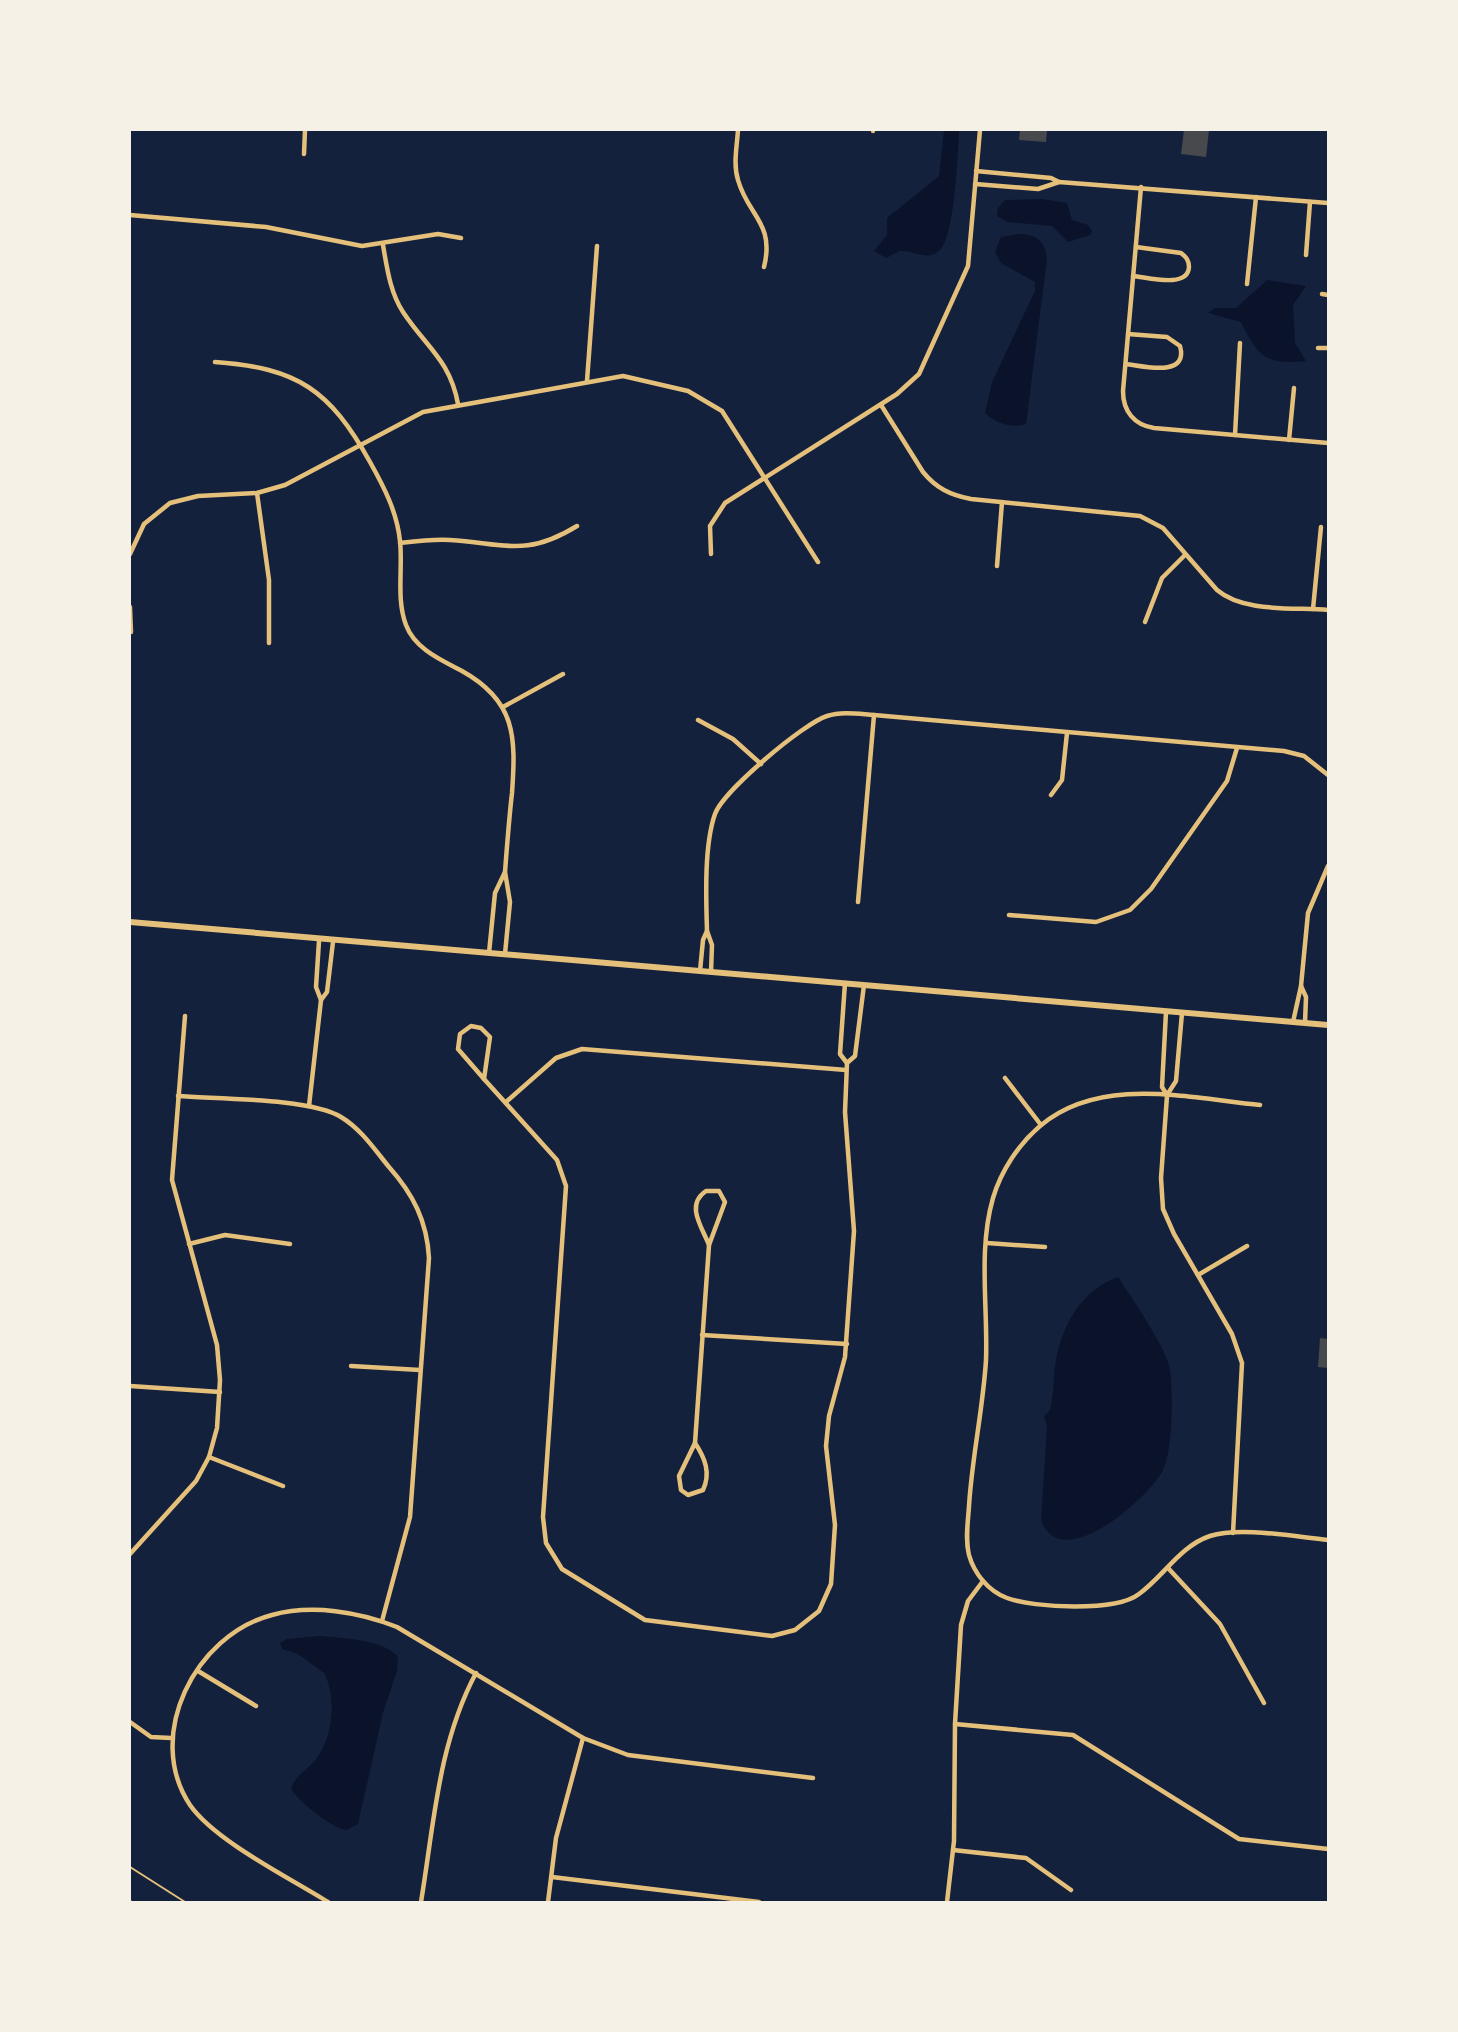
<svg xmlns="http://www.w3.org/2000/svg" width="1458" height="2032" font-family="Jost,sans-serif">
<rect width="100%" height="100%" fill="#14213d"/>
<!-- water -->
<g fill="#0b132b">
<path d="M944 130H959C958 151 955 241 938 252 925 261 914 250 901 251 897 251 891 256 886 258L874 251 887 235V218L939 176Z"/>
<polygon points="1042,199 1067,203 1072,220 1088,225 1092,231 1091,235 1068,242 1052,226 1007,222 997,216 998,208 1005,200"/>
<path d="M1018 234C1036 234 1045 240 1047 259L1026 424C1011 429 996 423 985 413L992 382 1035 291V282L1001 263 995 252 1001 237Z"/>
<path d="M1267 280 1306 286 1293 305 1295 343 1306 361C1266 365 1258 357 1241 322L1208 313 1215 308H1236Z"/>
<path d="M1118 1277C1130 1295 1164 1345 1169 1365 1174 1386 1173 1454 1162 1472 1148 1498 1061 1576 1041 1520L1047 1426 1044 1416 1050 1410C1053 1399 1053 1389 1054 1378 1056 1336 1077 1291 1118 1277Z"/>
<path d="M319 1636C340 1638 384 1639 398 1657L397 1671 383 1713 358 1824 347 1830C334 1830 296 1800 291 1788 296 1775 308 1769 316 1759 333 1737 337 1697 324 1673L298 1654 282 1649 280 1643 287 1639Z"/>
</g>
<!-- building -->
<g fill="#48494c">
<polygon points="1020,130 1047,130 1046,142 1019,140"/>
<polygon points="1184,130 1209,130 1206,157 1181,154"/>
<polygon points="1320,1338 1328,1339 1328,1368 1318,1367"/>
</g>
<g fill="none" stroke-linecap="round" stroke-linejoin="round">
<!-- path -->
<g stroke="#e5c07b" stroke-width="2">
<polyline points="130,1867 185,1902"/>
<polyline points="130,1900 131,1902"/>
</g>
<!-- minor -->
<g stroke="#e5c07b" stroke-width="4.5">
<path d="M738 130C737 146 733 164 738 180 748 216 775 223 764 267"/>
<polyline points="873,130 873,131"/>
<polyline points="304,154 305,130"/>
<polyline points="1059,182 1328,203"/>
<polyline points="975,184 1038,189 1059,182 1051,178 976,171"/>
<path d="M1141 187 1123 391C1123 411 1134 425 1154 428L1328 443"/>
<polyline points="130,215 266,227 362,246 438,234 461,238"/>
<path d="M383 245C387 268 390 292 403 312 426 347 450 360 458 404"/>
<polyline points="1306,255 1310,202"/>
<path d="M1133 276C1147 277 1188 289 1189 267 1189 260 1186 257 1181 253L1136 247"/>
<polyline points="1247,284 1256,197"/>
<polyline points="1322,294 1328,295"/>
<polyline points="1318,348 1328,348"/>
<path d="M215 362C298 368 330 390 370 462 384 487 397 512 400 541 403 568 396 599 406 625 415 649 441 660 462 671 516 701 516 737 512 793 509 819 507 846 505 872"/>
<path d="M1126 364C1143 366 1189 378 1180 346L1167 337 1128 334"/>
<polyline points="587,381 597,246"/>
<path d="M881 405 923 472C936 488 950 495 971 499L1140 516 1163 528 1217 590C1244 613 1295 607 1328 610"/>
<polyline points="1235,435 1240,343"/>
<polyline points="1289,440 1294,388"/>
<polyline points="257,493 269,580 269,643"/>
<path d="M400 543C417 541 433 539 450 540 504 543 525 558 577 526"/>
<polyline points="130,554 144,524 170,503 198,496 257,493 285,485 423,412 623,376 688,391 722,411 818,562"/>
<polyline points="711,554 710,526 725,503 897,394 919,374 968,266 980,130"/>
<polyline points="997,566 1002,502"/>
<polyline points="130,607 131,632"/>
<polyline points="1313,609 1321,527"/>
<polyline points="1145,622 1162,578 1185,555"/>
<polyline points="503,707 563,674"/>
<polyline points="698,720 733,739 761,764"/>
<polyline points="1051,795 1062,780 1067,733"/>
<polyline points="858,902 874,715"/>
<polyline points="1009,915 1096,922 1130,910 1151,889 1227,781 1237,748"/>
<path d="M707 931C706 898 704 845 715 814 723 791 804 723 827 716 842 711 859 714 874 715L1284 751 1304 756 1328 775"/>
<polyline points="319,941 316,987 321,1000 327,992 333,942"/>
<polyline points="489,953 495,893 505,872 510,902 505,954"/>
<polyline points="700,971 703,940 707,931 712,945 711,972"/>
<polyline points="845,983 840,1054 847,1063 855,1056 864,985"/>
<polyline points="1301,986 1308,913 1328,866"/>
<polyline points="1166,1012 1162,1087 1167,1095 1176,1081 1182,1013"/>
<polyline points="1293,1022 1301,986 1306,997 1305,1023"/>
<polygon points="471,1026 481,1028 490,1037 484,1079 458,1049 460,1034"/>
<polyline points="1005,1078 1041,1125"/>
<polyline points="484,1079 557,1160 566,1186 543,1517 546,1543 562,1569 645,1620 772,1636 795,1630 819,1611 831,1584 835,1525 826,1446 829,1416 845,1357 854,1231 845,1112 847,1063"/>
<path d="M178 1096C217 1099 311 1098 341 1117 361 1129 375 1150 389 1167 413 1194 427 1221 429 1258L410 1517 382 1621"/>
<polyline points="1167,1096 1161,1178 1163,1209 1174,1234 1232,1334 1242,1363 1233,1533"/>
<polyline points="506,1102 556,1058 582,1049 846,1070"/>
<path d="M1260 1105C1189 1098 1100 1075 1040 1126 1018 1145 1001 1171 993 1198 978 1250 988 1307 986 1360 983 1409 972 1457 969 1506 968 1522 965 1539 969 1555 974 1573 988 1591 1007 1598 1034 1608 1116 1612 1139 1594 1163 1577 1180 1546 1210 1536 1241 1526 1295 1537 1328 1540"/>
<polyline points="309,1106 321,1000"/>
<path d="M706 1191H719L725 1202 709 1245C702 1227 685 1205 706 1191Z"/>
<polyline points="987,1243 1045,1247"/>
<polyline points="189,1244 225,1235 290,1244"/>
<polyline points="1198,1275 1247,1246"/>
<polyline points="702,1335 847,1344"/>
<polyline points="351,1366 420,1370"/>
<polyline points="130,1386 220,1392"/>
<polyline points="695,1443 709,1245"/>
<path d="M695 1443C705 1458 711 1473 703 1490L688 1495 681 1490 679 1476Z"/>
<polyline points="209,1457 283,1486"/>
<polyline points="130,1554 196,1481 209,1457 217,1428 220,1380 217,1345 172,1180 185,1016"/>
<polyline points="1168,1568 1220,1624 1264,1703"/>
<polyline points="198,1671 256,1706"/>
<polyline points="130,1722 151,1737 171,1738"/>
<polyline points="955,1724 1073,1735 1239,1839 1328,1849"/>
<polyline points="953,1850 1026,1858 1071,1890"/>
<polyline points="552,1877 759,1902"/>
<path d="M328 1902C290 1878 215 1841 190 1805 144 1736 195 1635 272 1615 312 1604 359 1612 397 1627L583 1738 628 1755 813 1778"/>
<path d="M421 1902C434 1824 438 1744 476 1673"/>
<polyline points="548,1902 556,1838 583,1738"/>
<polyline points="947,1902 954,1841 955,1724 961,1625 968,1601 983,1581"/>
</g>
<!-- tertiary -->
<polyline stroke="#e5c07b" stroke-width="6" points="130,922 1328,1025"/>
</g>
<!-- border -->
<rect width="1458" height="2032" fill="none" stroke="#f6f1e7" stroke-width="262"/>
</svg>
